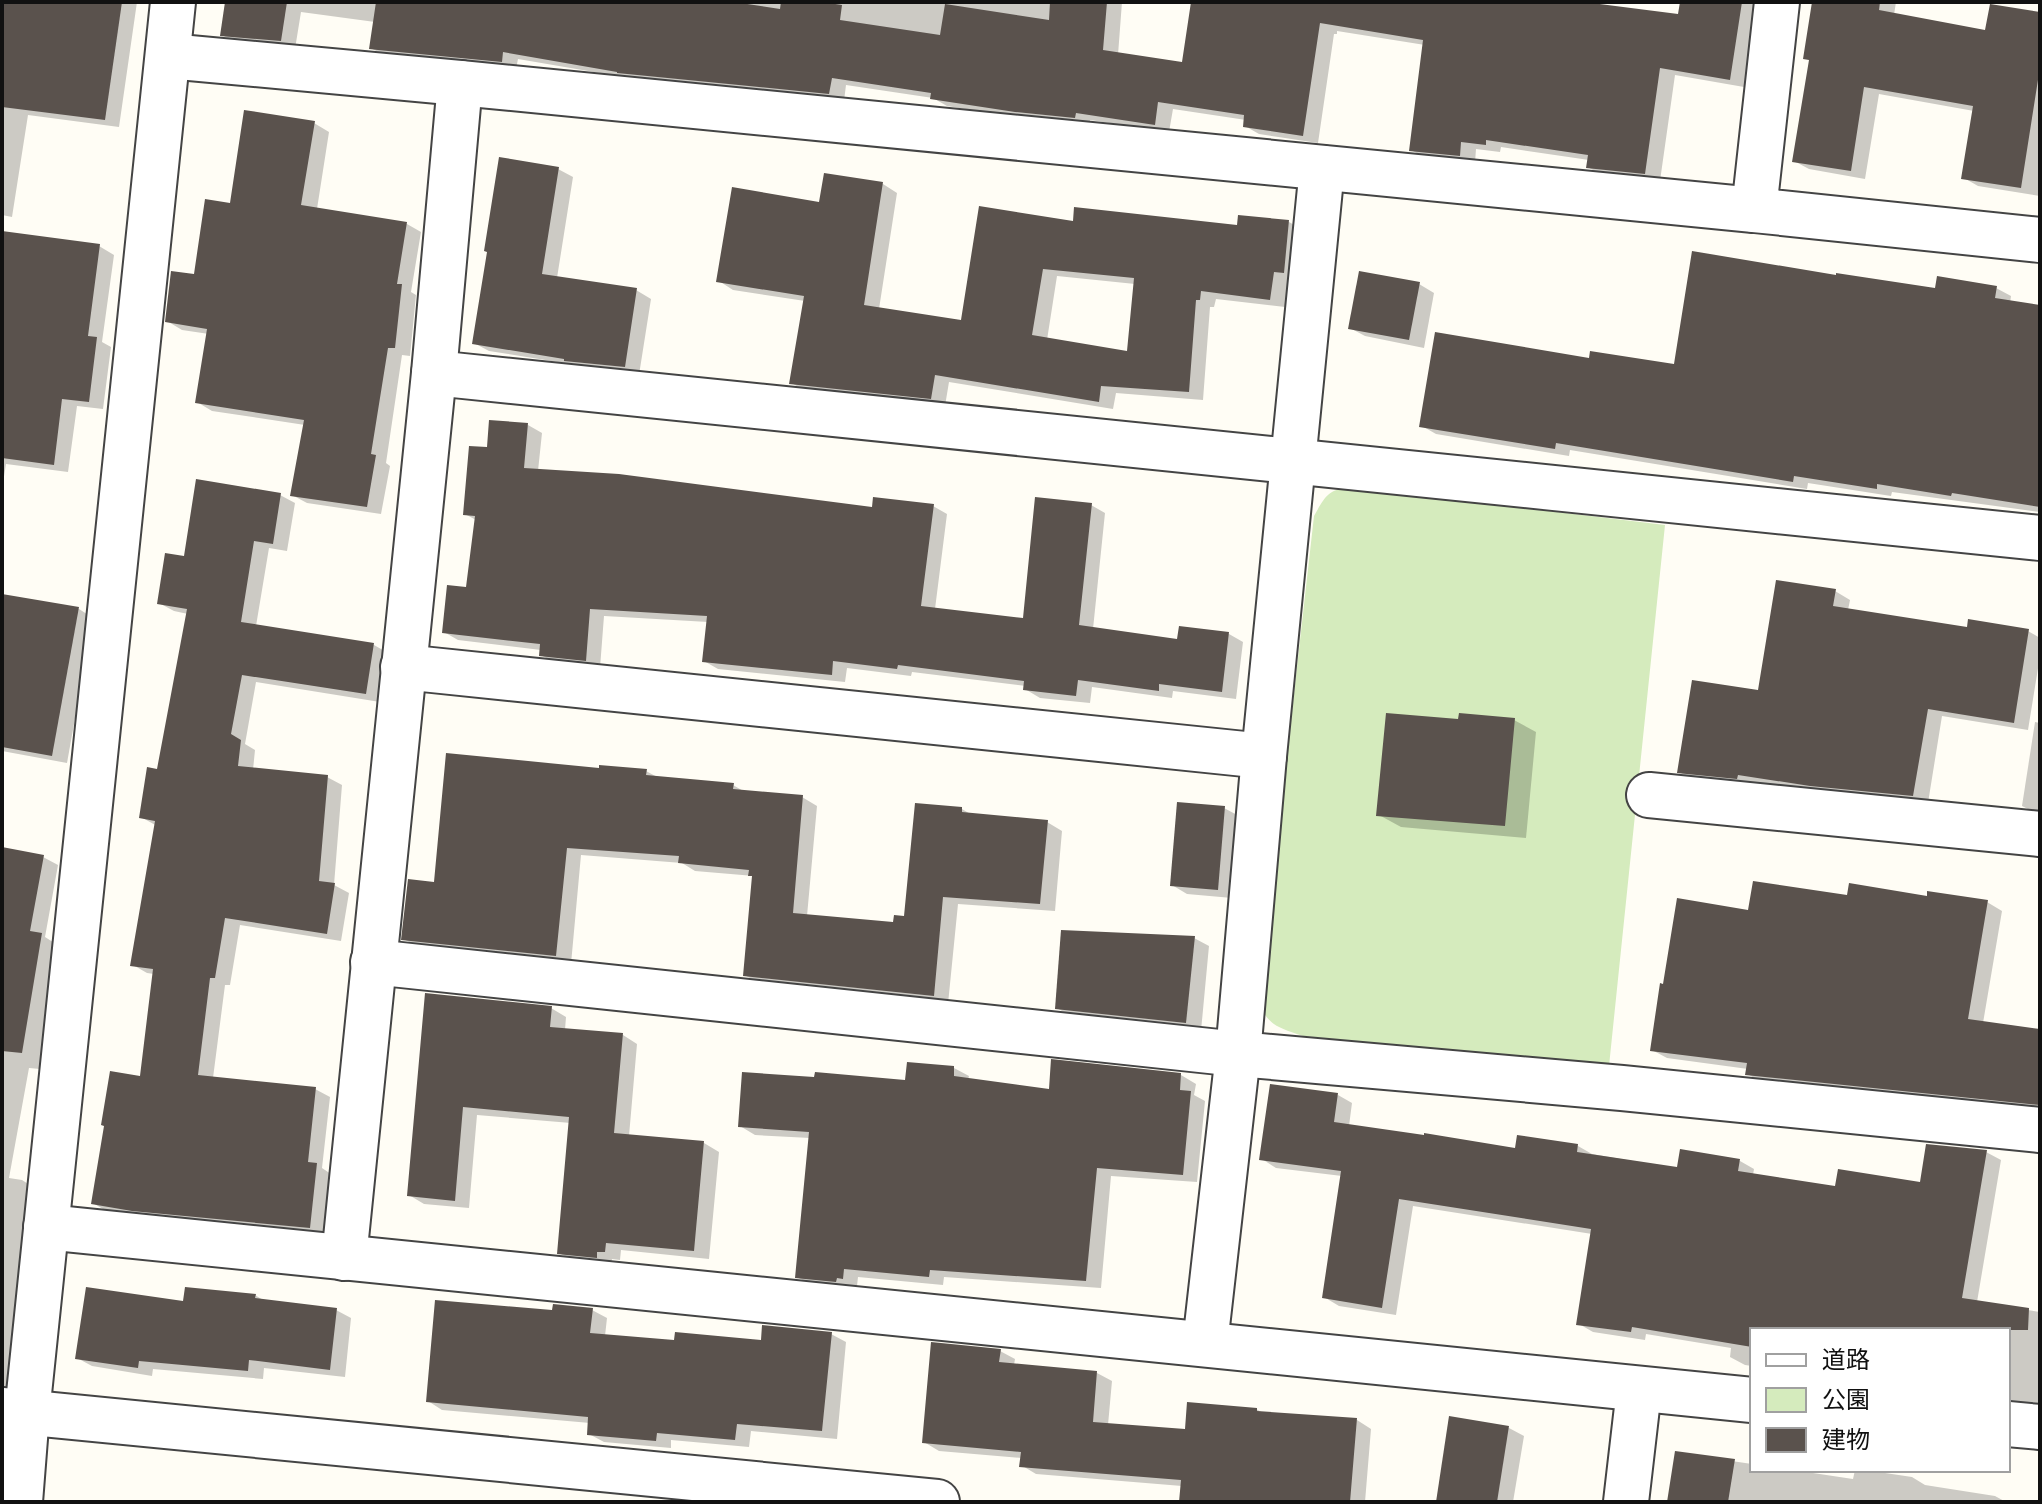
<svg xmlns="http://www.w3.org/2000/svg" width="2042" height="1504" font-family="'PT Serif','Noto Sans JP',serif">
<rect width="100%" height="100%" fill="#fffdf5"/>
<!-- green -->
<path fill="#d5ebbd" d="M1350 487 1665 525 1609 1066 1303 1036C1281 1028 1270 1027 1259 1005L1314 516C1325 497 1327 490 1350 487Z"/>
<!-- shadow -->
<g fill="#0003" fill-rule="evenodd">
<polygon points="2,2 137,2 119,127 28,115 12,217 2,215"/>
<polygon points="227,2 1122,2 1118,55 1184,64 1193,2 1600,2 1599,6 1680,17 1682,2 1758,2 1744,87 1675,75 1660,181 1603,176 1588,167 1589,160 1501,147 1500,152 1476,149 1475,163 1426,158 1411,150 1425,45 1337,31 1337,34 1334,34 1318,143 1259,134 1245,126 1246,120 1173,109 1169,132 1090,120 1090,125 1031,120 947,106 933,98 846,85 844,101 629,78 518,59 516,69 385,56 371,48 375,22 301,12 295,49 237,43 222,35"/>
<polygon points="1814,2 1896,2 1894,15 1987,33 2040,15 2040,196 1978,186 1964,178 1974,111 1879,94 1865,179 1809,169 1794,161 1810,61"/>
<polygon points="314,123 329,132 317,209 407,224 421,232 411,292 416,295 410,356 402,355 386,463 390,466 381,514 307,503 292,495 305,425 212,411 197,402 209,334 182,330 167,321 196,276 232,205"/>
<polygon points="558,169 573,177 557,278 636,290 651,299 639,375 489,351 474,343"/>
<path d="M826 175 883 184 897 193 879 309 963 322 1074 223 1238 227 1289 222 1303 230 1298 280H1288L1285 307 1216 299 1214 307H1210L1203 400 1116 393 1113 409 949 382 945 406 806 392 792 383 805 301 733 290 719 281 821 204ZM1057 276 1135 284 1129 354 1047 340Z"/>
<polygon points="99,246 114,255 102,342 111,347 103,409 77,406 68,472 6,464 2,489 2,315"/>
<polygon points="1419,284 1434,293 1424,348 1365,336 1350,328"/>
<polygon points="1996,288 2011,296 2010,303 2040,307 2040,512 1892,492 1891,496 1808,483 1807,489 1570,450 1569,456 1436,434 1422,426 1590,360 1675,366 1937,290"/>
<polygon points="528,425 542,433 538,471 874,509 933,506 947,514 935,609 1025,620 1091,505 1105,513 1093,629 1179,641 1229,634 1243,642 1236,699 1173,691 1172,698 1092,687 1090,703 1040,698 1025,689 1026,686 912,672 911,676 847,668 845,682 718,669 704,661 708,622 604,616 600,668 555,663 541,655 541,650 458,640 444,632 468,589 476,520 465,514 489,449"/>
<polygon points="280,495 295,503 287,551 269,548 256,626 374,645 388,653 380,702 256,682 245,744 255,750 253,770 327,777 342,785 334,885 349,893 341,941 240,925 230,985 225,985 213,1078 315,1089 330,1097 322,1168 331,1174 325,1235 108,1212 93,1203 142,1079 154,974 147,973 133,965 157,826 141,817 159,771 188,614 174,611 159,603 185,558"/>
<polygon points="1835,591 1850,600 1848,610 1969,629 2028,631 2040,638 2040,656 2028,730 1942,716 1928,803 1827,793 1753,782 1752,786 1694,780 1679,772 1760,692"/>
<polygon points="2,597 79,609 93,618 67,763 2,751"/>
<polygon points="1514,720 1536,732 1526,838 1401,827 1379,815 1460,721"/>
<polygon points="2035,722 2040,723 2040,815 2022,806"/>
<polygon points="600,770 646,771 659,778 733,785 745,792 802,797 817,806 807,916 895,924 906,918 962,809 972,815 1047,822 1062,831 1055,911 958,904 948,1004 760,984 745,975 754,876 695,871 682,863 581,855 571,964 418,947 404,939 436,884"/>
<polygon points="1224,808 1239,816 1232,898 1187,894 1172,885"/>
<polygon points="2,849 43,857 58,865 45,937 56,944 44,1018 47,1020 40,1069 29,1068 9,1178 22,1180 36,1189 12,1389 2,1389"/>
<polygon points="1849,897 1928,898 1987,902 2002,911 1983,1023 2040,1031 2040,1111 1762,1083 1748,1074 1748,1069 1667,1058 1652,1050 1750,912"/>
<polygon points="1194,938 1209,946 1201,1031 1072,1017 1057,1008"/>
<polygon points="427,995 551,1008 566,1017 565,1030 623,1035 637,1044 629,1136 704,1143 719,1152 709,1259 621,1250 620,1260 612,1259 611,1265 574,1261 559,1253 571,1123 477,1115 469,1208 424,1204 409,1195"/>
<polygon points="954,1068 969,1076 968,1080 1051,1091 1181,1075 1196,1084 1194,1095 1205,1101 1197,1182 1111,1176 1101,1288 944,1277 943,1285 858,1277 857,1286 851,1285 851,1289 812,1285 797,1277 810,1138 755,1135 740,1126"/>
<polygon points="1338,1095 1352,1103 1349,1126 1517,1150 1578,1146 1592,1154 1679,1169 1740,1161 1754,1169 1753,1175 1837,1189 1921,1184 1986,1152 2001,1160 1977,1302 2040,1312 2040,1408 2008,1406 2008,1330 1752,1330 1752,1366 1745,1365 1730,1357 1731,1348 1646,1334 1645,1340 1593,1332 1579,1324 1592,1234 1413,1206 1396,1315 1339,1306 1324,1297 1342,1176 1276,1168 1262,1159"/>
<polygon points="255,1295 266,1302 336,1310 351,1318 345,1377 264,1368 263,1379 153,1369 152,1376 92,1366 77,1358 185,1304"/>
<polygon points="592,1310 607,1318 605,1336 676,1342 763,1342 831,1334 846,1342 837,1439 751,1431 749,1447 671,1440 671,1448 604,1442 589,1434 590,1423 442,1410 428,1401 554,1313"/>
<polygon points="1000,1351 1015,1359 1014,1365 1097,1373 1112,1381 1108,1425 1187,1431 1256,1409 1263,1413 1357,1420 1371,1429 1365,1502 1181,1502 1182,1486 1036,1474 1021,1465 1022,1458 939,1451 924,1442"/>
<polygon points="1451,1419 1509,1428 1524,1436 1513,1502 1438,1502"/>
<polygon points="1677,1453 1752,1464 1752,1470 1793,1470 1853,1479 1855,1470 1865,1470 1912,1477 1925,1485 1995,1496 2006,1502 1669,1502"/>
</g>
<!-- building -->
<g fill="#5a524d" fill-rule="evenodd">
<polygon points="2,2 122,2 105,120 2,107"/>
<polygon points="225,2 287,2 281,41 220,36"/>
<polygon points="376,2 734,2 780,9 781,2 822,2 842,5 840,20 940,35 945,4 1049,20 1050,2 1107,2 1103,50 1182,62 1191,2 1584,2 1678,14 1680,2 1742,2 1730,80 1660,68 1645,174 1586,168 1588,155 1486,140 1486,145 1461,142 1460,156 1409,151 1423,40 1320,23 1303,136 1243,127 1244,115 1158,102 1155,125 1076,113 1075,118 1015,112 930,99 931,93 832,78 829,94 617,73 617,72 503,52 502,62 378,50 369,49"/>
<polygon points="1812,2 1880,2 1879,10 1985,30 1990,4 2040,12 2040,67 2021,188 1961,179 1973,106 1864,87 1851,171 1792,162 1809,60 1803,59"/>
<polygon points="244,110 315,121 301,205 407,222 397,284 402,284 395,348 388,348 371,454 376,455 367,507 290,496 304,420 195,403 207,329 165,322 171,271 194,274 205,199 230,203"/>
<polygon points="499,157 559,167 542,274 637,288 625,367 564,361 564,359 472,344 487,252 484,251"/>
<path d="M824 173 883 182 864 305 961 320 979 206 1073 221 1074 207 1237 225 1238 215 1289 220 1284 273 1274 272 1270 300 1201 291 1200 300H1196L1189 392 1101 386 1099 402 935 375 931 399 789 384 804 296 716 282 732 187 819 202ZM1043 269 1134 278 1127 351 1032 335Z"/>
<polygon points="2,231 100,244 88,336 97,337 89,402 62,399 54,465 2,458"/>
<polygon points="1692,251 1836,275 1836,273 1935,288 1937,276 1997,286 1995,298 2040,305 2040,507 1952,493 1951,496 1877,484 1877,489 1794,476 1793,482 1556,443 1555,449 1419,427 1435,332 1589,358 1590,351 1674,364"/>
<polygon points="1359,271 1420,282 1409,340 1348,329"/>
<polygon points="489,420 528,423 524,468 619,474 872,507 873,497 934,504 921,606 1023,618 1035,497 1092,503 1079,625 1177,639 1179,626 1229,632 1222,692 1159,684 1159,691 1078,680 1076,696 1023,690 1024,681 898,665 897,669 833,661 832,675 702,662 707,616 590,609 586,661 539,656 540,644 442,633 447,585 466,587 475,516 463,515 469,446 487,447"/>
<polygon points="196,479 281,493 273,544 254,541 241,622 374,643 366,694 242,675 231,734 241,740 238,766 328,775 319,881 335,883 327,934 225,918 215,978 210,978 198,1075 316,1087 308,1162 317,1163 310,1228 132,1211 91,1204 104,1126 101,1125 110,1071 140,1076 153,969 130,966 155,821 139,818 147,767 157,769 187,609 157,604 165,553 184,556"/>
<polygon points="1776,580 1836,589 1833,606 1967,627 1968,619 2029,629 2014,723 1928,709 1913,796 1810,786 1738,775 1737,779 1677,773 1692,680 1758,690"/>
<polygon points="2,594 79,607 52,756 2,747"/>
<polygon points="1386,713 1458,719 1459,713 1515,718 1505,826 1376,816"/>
<polygon points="446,753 599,768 599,765 647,769 646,775 734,783 733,789 803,795 793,913 893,922 894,915 904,916 915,803 962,807 962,812 1048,820 1040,904 943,897 934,996 743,976 752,876 748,876 749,870 678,863 679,856 567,848 556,956 401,940 408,879 434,882"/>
<polygon points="1177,802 1225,806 1218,890 1170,886"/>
<polygon points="2,847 44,855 30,931 42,933 22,1053 2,1051"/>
<polygon points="1753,881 1847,895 1849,883 1927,896 1927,891 1988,900 1968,1019 2040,1029 2040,1105 1745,1075 1747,1063 1650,1051 1660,983 1663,984 1677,898 1748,910"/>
<polygon points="1061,930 1195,936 1186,1023 1055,1009"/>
<polygon points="425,993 552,1006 550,1027 623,1033 614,1133 704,1141 694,1251 606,1243 605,1252 597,1252 597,1258 557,1254 569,1117 463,1107 455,1201 407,1196"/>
<polygon points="1051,1059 1181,1073 1180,1090 1191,1091 1183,1175 1097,1168 1086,1281 930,1270 929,1277 844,1269 843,1279 837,1278 836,1282 795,1278 809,1132 738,1127 742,1072 814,1077 815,1072 905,1080 907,1062 954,1066 954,1076 1049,1089"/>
<polygon points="1270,1084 1338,1093 1334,1122 1424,1135 1424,1133 1515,1148 1517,1135 1578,1144 1577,1152 1677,1167 1680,1149 1740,1159 1738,1171 1835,1186 1838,1169 1920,1182 1926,1144 1987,1150 1962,1298 2029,1308 2028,1330 1752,1330 1752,1347 1632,1327 1631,1332 1576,1325 1591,1229 1399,1199 1382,1308 1322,1298 1341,1171 1259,1160"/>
<polygon points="86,1287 183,1301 185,1287 256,1294 255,1298 337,1308 330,1370 249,1360 248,1371 139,1361 138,1368 75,1359"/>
<polygon points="435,1300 552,1310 553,1304 593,1308 590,1333 674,1340 675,1332 761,1340 762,1325 832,1332 822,1431 737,1424 735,1440 657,1433 656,1441 587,1435 588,1417 426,1402"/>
<polygon points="931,1342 1001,1349 999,1362 1097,1371 1093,1422 1185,1429 1187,1402 1257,1408 1257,1411 1357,1418 1350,1502 1179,1502 1181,1480 1019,1467 1021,1452 922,1443"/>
<polygon points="1449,1416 1509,1426 1497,1502 1436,1502"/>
<polygon points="1675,1451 1735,1459 1728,1502 1667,1502"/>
</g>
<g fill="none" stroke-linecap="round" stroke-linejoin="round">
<!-- minor casing -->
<g stroke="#444" stroke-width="48">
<g id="minor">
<polyline points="1777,2 1754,210 2040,240"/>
<polyline points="168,56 460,83 1754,210"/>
<polyline points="434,373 2040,538"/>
<polyline points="403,667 1264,756"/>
<polyline points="1649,795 2040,834"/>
<polyline points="373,962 1238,1054 1622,1088 2040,1130"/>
<polyline points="46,1227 1752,1400"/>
<polyline points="344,1258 434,373 460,83"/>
<polyline points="1205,1344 1238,1054 1264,756 1322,168"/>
<polyline points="2008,1424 2040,1427"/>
<polyline points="20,1502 27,1413 173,2"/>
<polyline points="1626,1502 1639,1390"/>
</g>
</g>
<!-- tertiary casing -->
<g stroke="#444" stroke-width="48">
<polyline id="tertiary" points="2,1410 937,1502"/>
</g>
<!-- minor -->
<use href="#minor" stroke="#fff" stroke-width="44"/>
<!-- tertiary -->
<use href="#tertiary" stroke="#fff" stroke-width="44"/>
</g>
<!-- border -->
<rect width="2042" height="1504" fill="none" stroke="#111111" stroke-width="8"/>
<!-- legend -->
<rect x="1750" y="1328" width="260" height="144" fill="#ffffff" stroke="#a0a0a0" stroke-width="2"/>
<rect x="1766" y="1354" width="40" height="12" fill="#ffffff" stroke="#a0a0a0" stroke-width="2"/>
<text x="1822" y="1368" font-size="24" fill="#111111">道路</text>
<rect x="1766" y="1388" width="40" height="24" fill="#d5ebbd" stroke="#a0a0a0" stroke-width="2"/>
<text x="1822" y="1408" font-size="24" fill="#111111">公園</text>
<rect x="1766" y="1428" width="40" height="24" fill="#5a524d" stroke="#a0a0a0" stroke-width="2"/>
<text x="1822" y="1448" font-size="24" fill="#111111">建物</text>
</svg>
